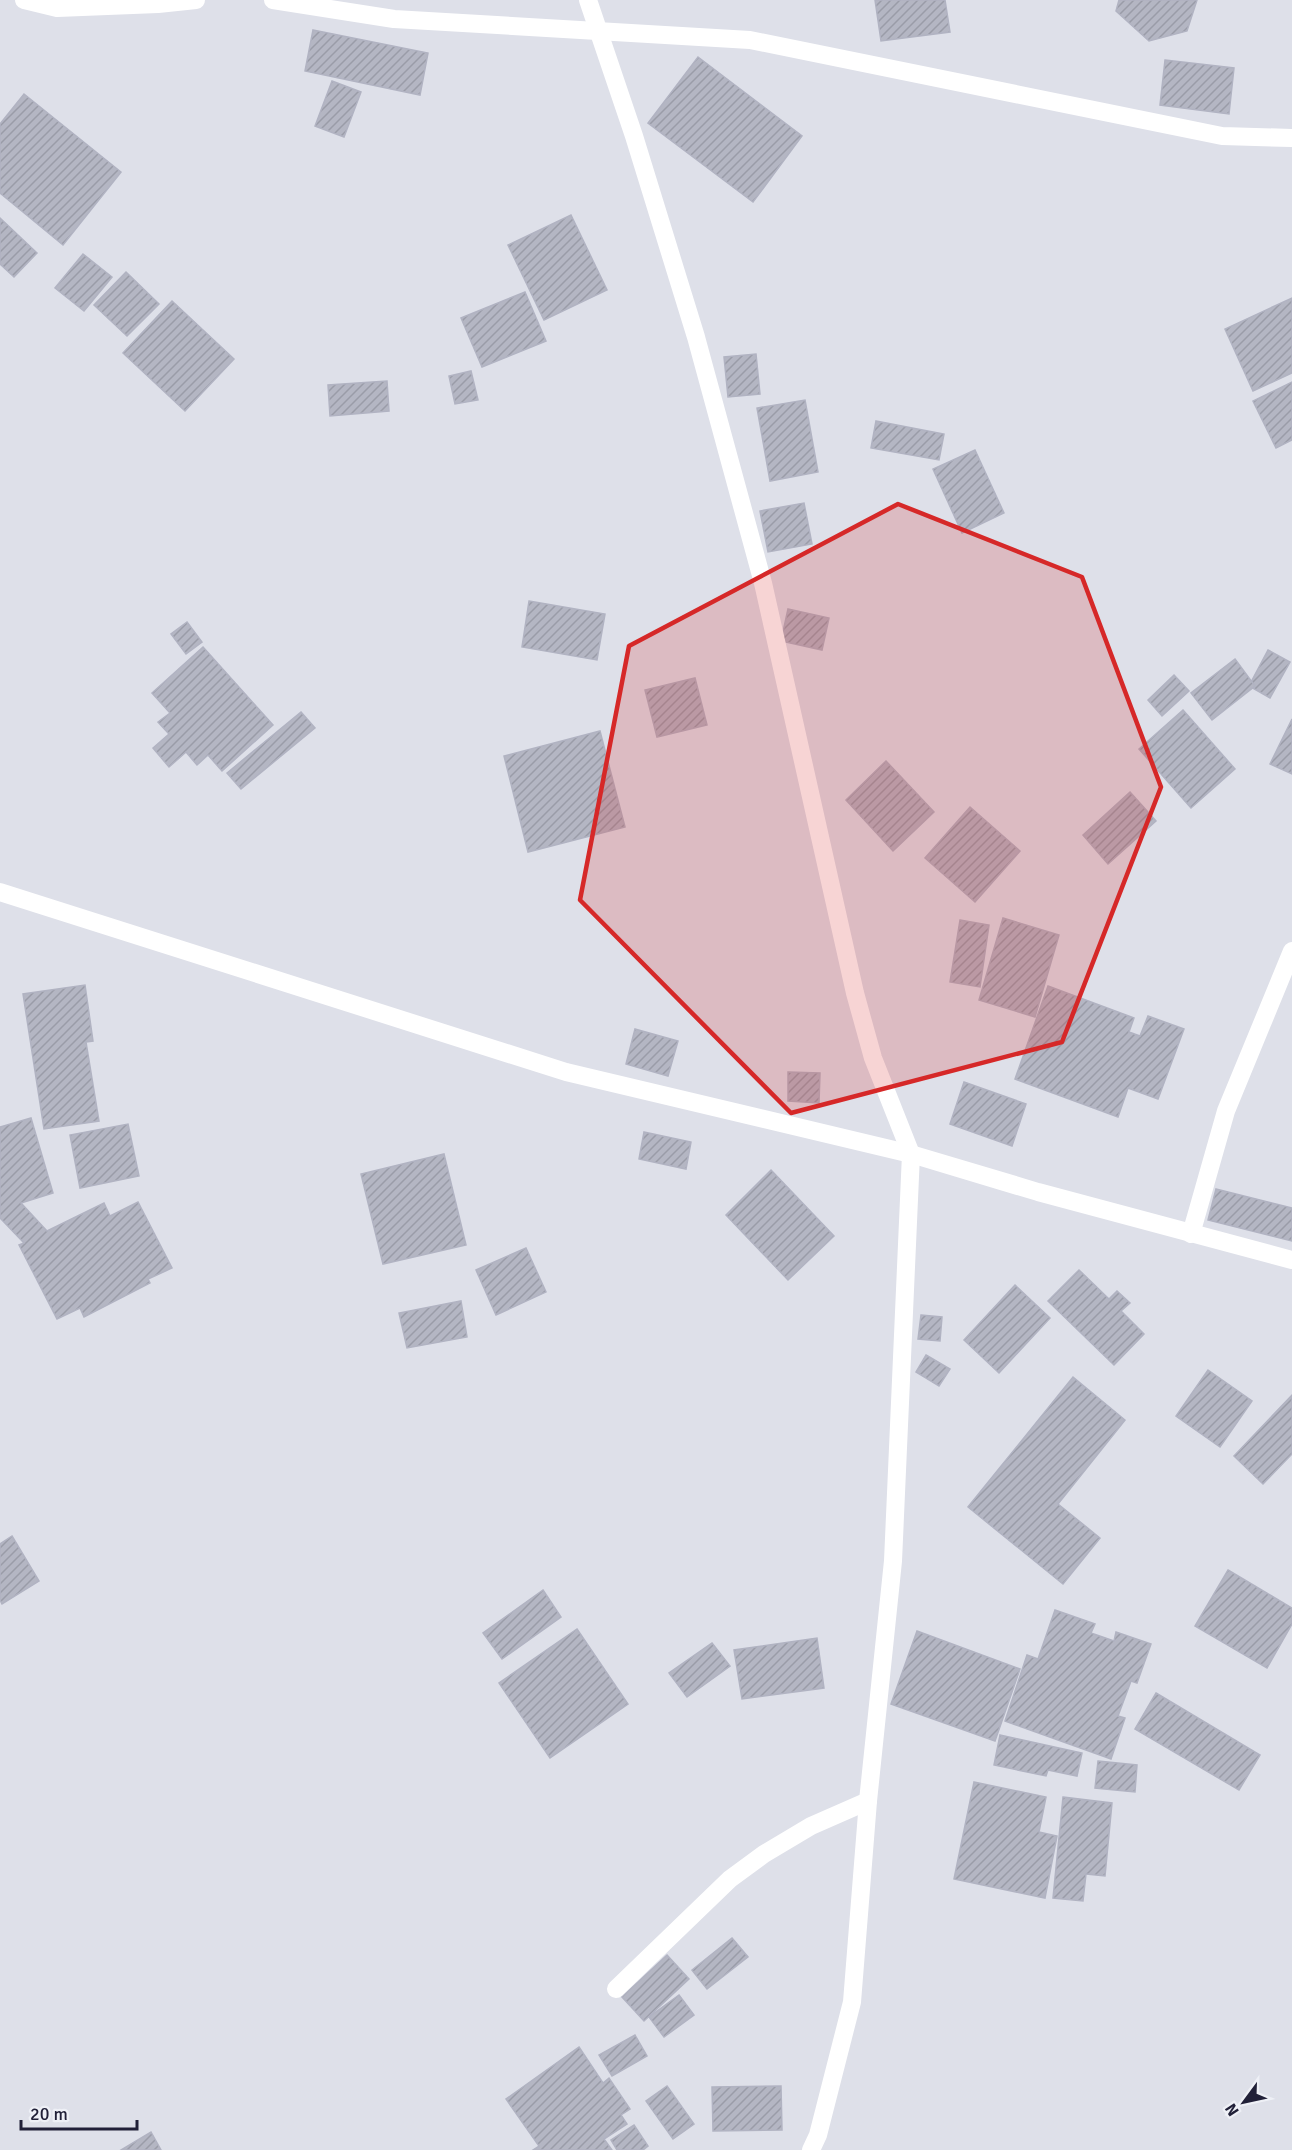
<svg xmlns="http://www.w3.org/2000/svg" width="1292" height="2150" font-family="Signika,sans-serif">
<defs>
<pattern id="building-hatch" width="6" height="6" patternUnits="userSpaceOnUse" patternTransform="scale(1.5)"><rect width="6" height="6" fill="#b4b6c3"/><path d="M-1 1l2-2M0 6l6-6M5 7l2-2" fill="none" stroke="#9a9ca8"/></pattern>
</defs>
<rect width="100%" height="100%" fill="#dee0e9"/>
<!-- building -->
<g fill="url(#building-hatch)" stroke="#b1b3c2" stroke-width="1.5">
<polygon points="875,0 945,0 950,32 881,41"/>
<polygon points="1119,0 1197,0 1187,31 1149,41 1116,11"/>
<polygon points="313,30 428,53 420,95 305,71"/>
<polygon points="698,57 802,136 753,202 648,123"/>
<polygon points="1165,60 1234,68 1229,114 1160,105"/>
<polygon points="332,81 361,92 344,137 315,126"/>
<polygon points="24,94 121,172 63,245 0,193 0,124"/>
<polygon points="571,215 607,290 544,320 508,245"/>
<polygon points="0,218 37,253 14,277 0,264"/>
<polygon points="83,254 112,277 84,311 55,288"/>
<polygon points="126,272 159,304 127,336 94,305"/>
<polygon points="525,292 546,341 482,367 461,318"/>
<polygon points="1292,298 1292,373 1253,391 1225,329"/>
<polygon points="172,301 234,359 185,411 123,353"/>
<polygon points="756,354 760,394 728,397 724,357"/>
<polygon points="471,371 478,400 455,404 449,376"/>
<polygon points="387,381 389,411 330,416 328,385"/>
<polygon points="1292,382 1292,440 1276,448 1253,401"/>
<polygon points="805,400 818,472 770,481 757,408"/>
<polygon points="876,421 944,434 939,460 871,448"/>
<polygon points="975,450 1004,513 962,533 933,469"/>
<polygon points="804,503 812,544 768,552 760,511"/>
<polygon points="529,601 605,614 597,660 522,647"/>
<polygon points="788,609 829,618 822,650 781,641"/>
<polygon points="187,622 202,642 186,654 171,634"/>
<polygon points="203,647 273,725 222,771 208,755 197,765 186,752 169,767 153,748 169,734 158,722 170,713 152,693"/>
<polygon points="1268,650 1290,662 1270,698 1249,686"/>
<polygon points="1235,659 1255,686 1212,720 1191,693"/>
<polygon points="1174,675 1189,691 1162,716 1148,700"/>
<polygon points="695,678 707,725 657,737 645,690"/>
<polygon points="1183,710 1235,769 1191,808 1139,749"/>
<polygon points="301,712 315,728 241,789 227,773"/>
<polygon points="1292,719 1292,774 1270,764"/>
<polygon points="600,731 625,827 528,852 504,756"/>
<polygon points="886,761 934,812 893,851 846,800"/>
<polygon points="1130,792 1156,821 1108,864 1083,835"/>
<polygon points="970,807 1020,851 975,902 925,858"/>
<polygon points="1003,918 1059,935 1035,1017 979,1000"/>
<polygon points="960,920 989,925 980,987 950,982"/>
<polygon points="85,985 93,1041 86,1042 99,1121 44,1129 23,994"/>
<polygon points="1048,986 1134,1018 1129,1032 1140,1036 1148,1016 1184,1029 1158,1099 1128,1088 1118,1117 1015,1079"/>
<polygon points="635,1029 678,1041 668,1076 626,1064"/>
<polygon points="788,1072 820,1073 819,1103 788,1101"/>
<polygon points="964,1082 1026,1104 1012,1146 950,1124"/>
<polygon points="31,1118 53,1193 21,1203 47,1231 104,1203 110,1216 138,1202 172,1268 148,1279 150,1283 84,1317 80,1308 57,1319 19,1245 24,1243 0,1218 0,1127"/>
<polygon points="128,1124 139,1176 80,1188 70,1135"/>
<polygon points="644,1132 691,1142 686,1169 639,1159"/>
<polygon points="444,1154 466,1245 383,1264 361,1174"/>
<polygon points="771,1170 834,1236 788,1280 726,1215"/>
<polygon points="1216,1189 1292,1208 1292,1241 1208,1220"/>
<polygon points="526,1248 546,1292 496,1315 476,1270"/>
<polygon points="1079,1270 1109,1299 1117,1291 1130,1303 1121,1311 1144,1334 1114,1365 1048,1301"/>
<polygon points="1015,1285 1050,1318 999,1373 964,1340"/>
<polygon points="461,1301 467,1337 407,1348 399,1313"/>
<polygon points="921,1315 942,1317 940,1341 918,1339"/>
<polygon points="926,1355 950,1369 939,1386 916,1372"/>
<polygon points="1208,1370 1252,1401 1220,1447 1176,1416"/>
<polygon points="1073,1377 1125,1420 1058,1504 1100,1538 1063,1584 968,1507"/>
<polygon points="1292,1395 1292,1454 1263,1484 1234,1456"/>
<polygon points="12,1536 39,1581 2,1604 0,1600 0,1544"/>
<polygon points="1228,1570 1292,1608 1292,1624 1267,1668 1195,1626"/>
<polygon points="543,1590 561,1617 502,1659 483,1633"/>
<polygon points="1055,1610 1095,1624 1091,1633 1114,1641 1116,1632 1151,1644 1137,1683 1131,1681 1118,1716 1125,1718 1111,1759 1005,1721 1027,1655 1038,1659"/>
<polygon points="577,1629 628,1704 550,1758 499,1683"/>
<polygon points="917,1631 1020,1669 995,1741 891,1704"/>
<polygon points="817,1638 824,1688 742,1699 734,1650"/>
<polygon points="712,1643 730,1666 687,1697 669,1673"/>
<polygon points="1156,1693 1260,1755 1239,1790 1135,1729"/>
<polygon points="1000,1735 1082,1753 1077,1776 1048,1770 1046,1776 994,1765"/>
<polygon points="1098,1761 1137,1765 1135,1792 1095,1788"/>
<polygon points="974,1782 1046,1797 1039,1832 1057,1836 1045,1898 954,1879"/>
<polygon points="1063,1797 1112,1803 1105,1876 1086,1874 1083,1901 1053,1898"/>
<polygon points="732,1938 748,1957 707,1989 692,1970"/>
<polygon points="667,1955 689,1979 644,2021 622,1997"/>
<polygon points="679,1995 694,2015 664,2037 649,2017"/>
<polygon points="635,2035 647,2056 612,2076 599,2055"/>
<polygon points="579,2047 603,2083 609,2078 630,2109 621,2115 627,2124 604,2139 612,2150 533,2150 539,2146 506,2099"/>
<polygon points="667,2086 694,2124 673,2139 646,2101"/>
<polygon points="781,2086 782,2130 713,2131 712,2087"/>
<polygon points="634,2125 648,2146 643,2150 617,2150 611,2140"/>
<polygon points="151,2132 161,2150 121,2150"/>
</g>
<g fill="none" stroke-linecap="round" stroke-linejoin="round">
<!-- minor -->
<g stroke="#fff" stroke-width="18">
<polyline points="24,0 57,8 158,4 196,0"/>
<polyline points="273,0 394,19 750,40 1222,136 1292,138"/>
<polyline points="588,0 634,136 696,337 763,583 855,993 873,1058 911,1154 893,1561 868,1801 852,2002 818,2135 811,2150"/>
<polyline points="0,892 566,1072 911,1154 1038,1192 1292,1260"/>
<polyline points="1191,1234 1226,1111 1292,951"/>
<polyline points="616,1989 730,1879 764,1854 811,1826 868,1801"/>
</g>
</g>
<!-- marked area -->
<path fill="#d62828" fill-opacity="0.2" stroke="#d62828" stroke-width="4.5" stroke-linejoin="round" d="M898 504 1082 577 1161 787 1062 1042 791 1113 580 900 629 646Z"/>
<!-- north arrow -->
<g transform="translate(1244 2102) rotate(237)" stroke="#eef0f6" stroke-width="4.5" paint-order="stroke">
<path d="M0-4.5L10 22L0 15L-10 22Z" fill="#212038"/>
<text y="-9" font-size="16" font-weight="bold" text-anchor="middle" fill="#212038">N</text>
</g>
<!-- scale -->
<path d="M21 2120v9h116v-9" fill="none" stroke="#212038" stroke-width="3"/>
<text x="30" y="2120" font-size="18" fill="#212038" stroke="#eef0f6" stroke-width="4.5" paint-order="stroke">20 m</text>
</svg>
